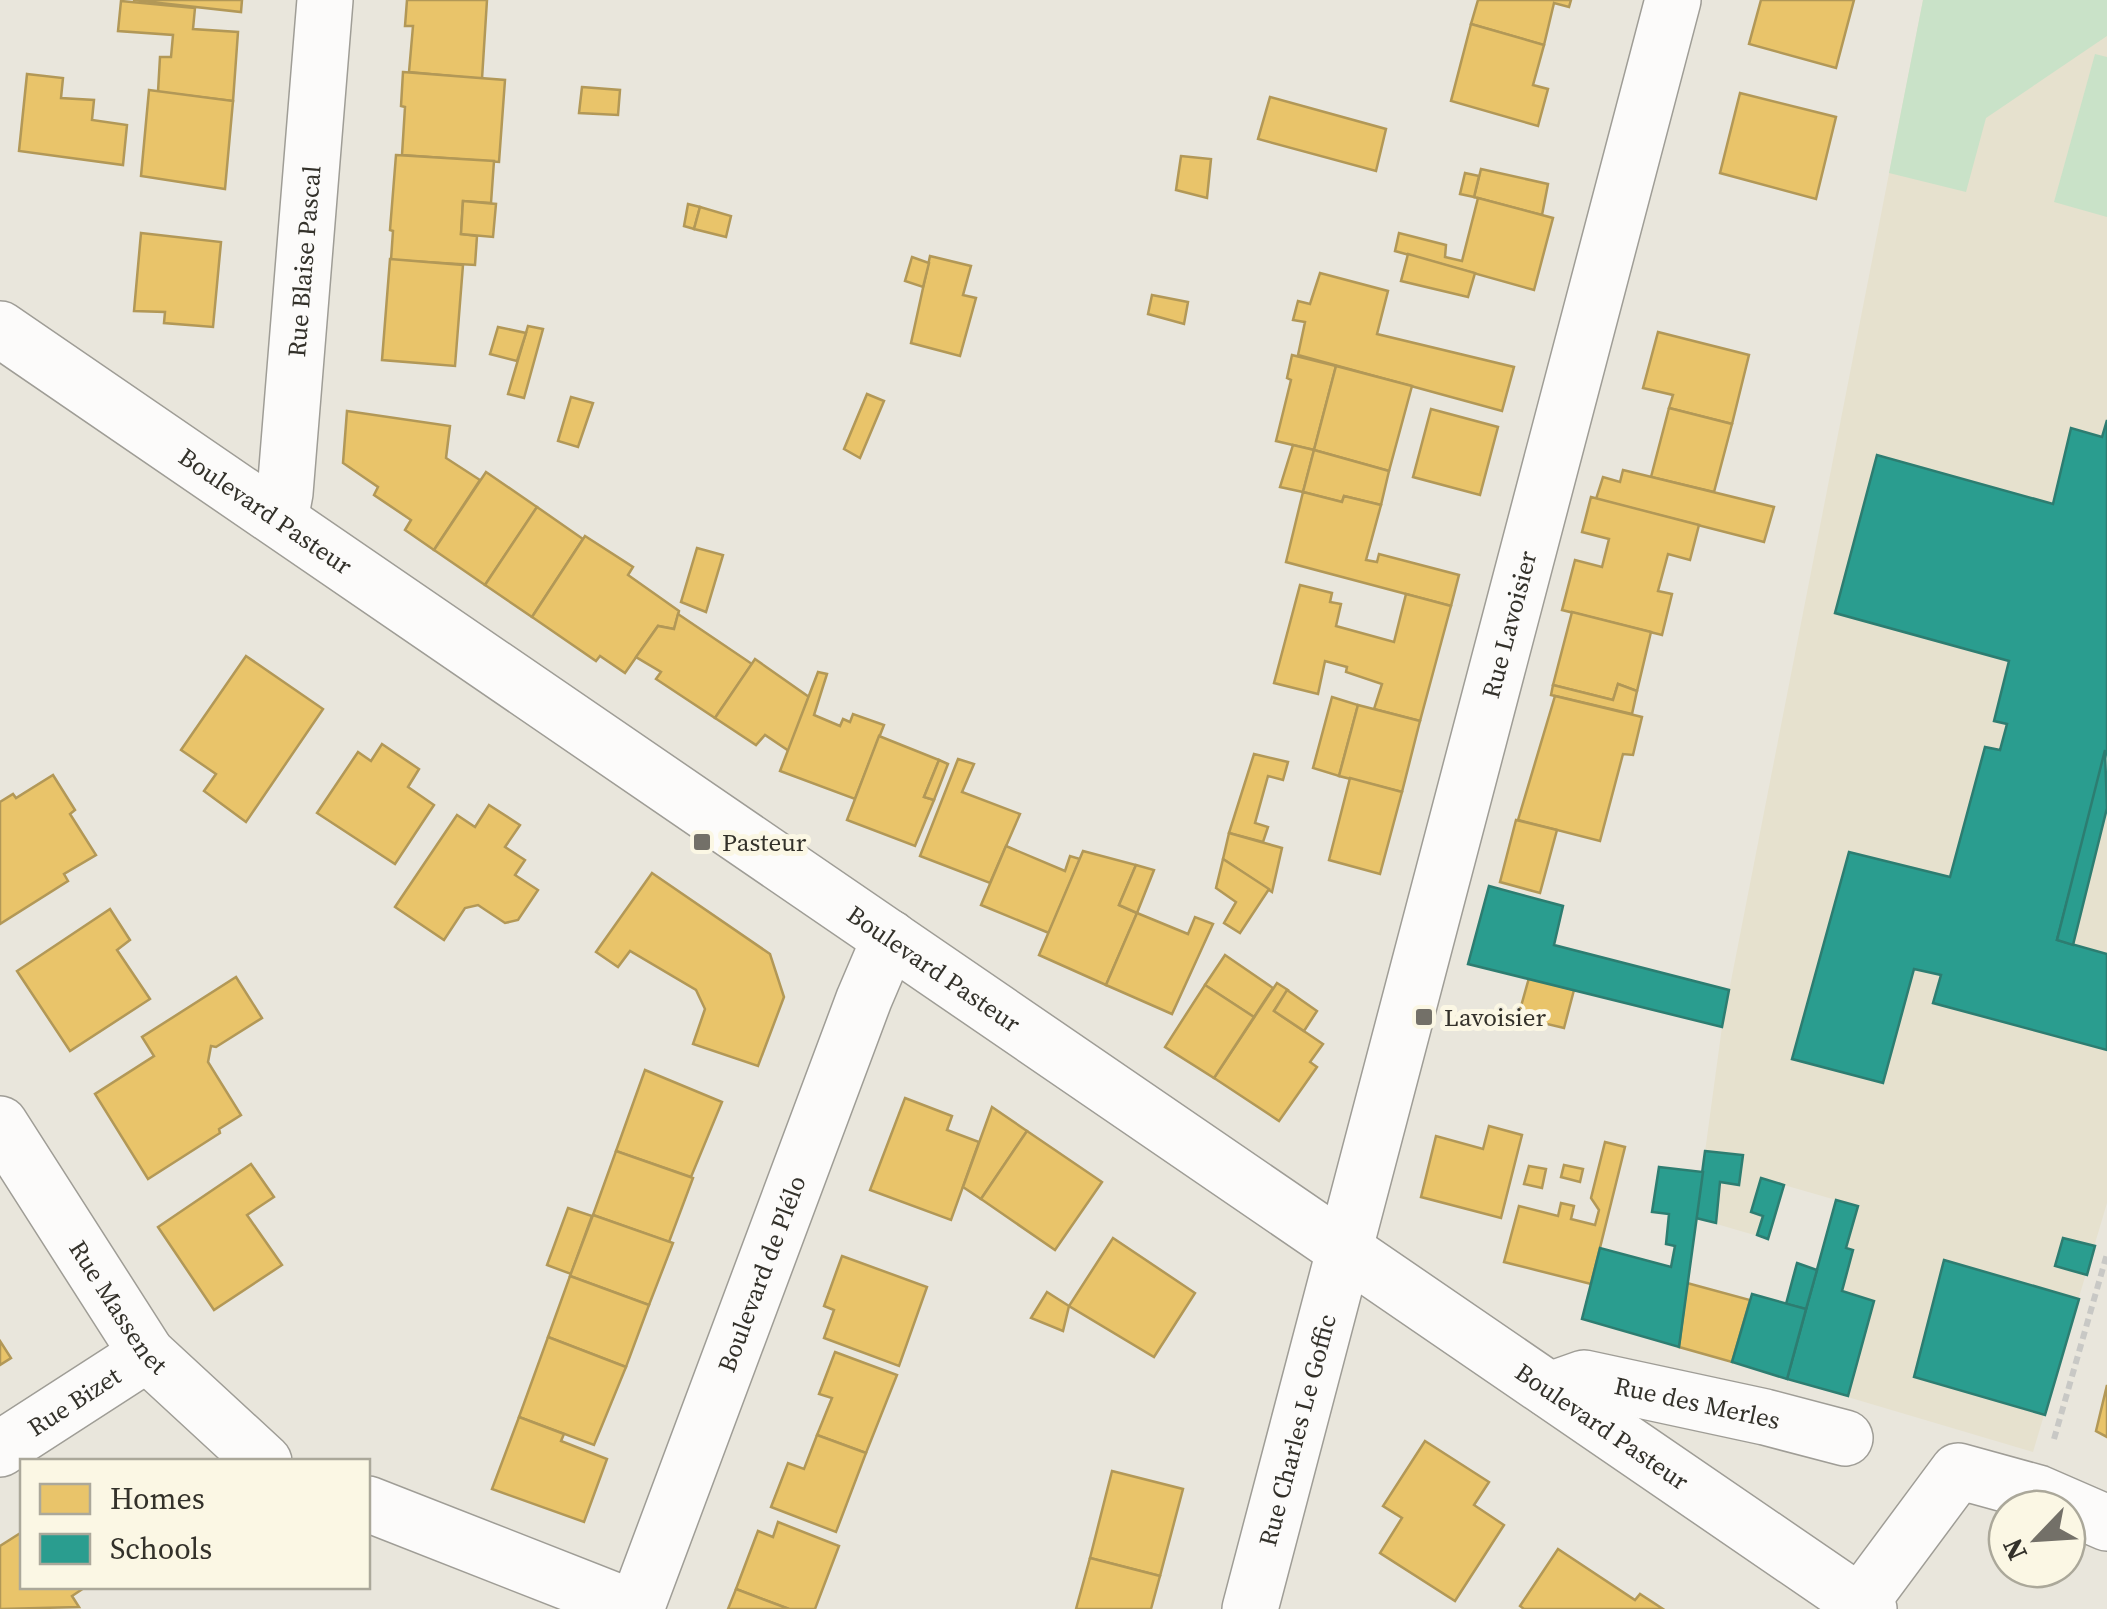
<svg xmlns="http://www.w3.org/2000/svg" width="2107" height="1609" font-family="'Source Serif 4',serif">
<rect width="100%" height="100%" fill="#e9e6dc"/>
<!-- built -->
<polygon fill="#e6e1ce" points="1923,0 2107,0 2107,1203 2033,1452 1787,1379 1836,1200 1784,1185 1768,1239 1696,1218 1722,1027"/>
<!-- green -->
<g fill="#c9e2c8">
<polygon points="1923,0 2107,0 2107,36 1986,118 1966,192 1889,173"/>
<polygon points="2095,54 2107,57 2107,217 2054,202"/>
</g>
<!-- homes -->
<g fill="#e9c46a" stroke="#b29857" stroke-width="2.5">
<polygon points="133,0 242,0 241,12"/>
<polygon points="407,0 487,0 482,79 409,72 413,26 405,26"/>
<polygon points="1478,0 1571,0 1569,7 1554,3 1544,45 1471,24"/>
<polygon points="1761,0 1854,0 1836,68 1749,44"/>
<polygon points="121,1 195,8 193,29 238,32 233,101 158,92 160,57 171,57 173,35 118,31"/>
<polygon points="1471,24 1544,45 1533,85 1548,89 1538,126 1451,101"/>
<polygon points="403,72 505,80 499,162 402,155 405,107 401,106"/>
<polygon points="27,74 63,78 61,98 94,100 92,120 127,125 123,165 19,151"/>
<polygon points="582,87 620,90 618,115 579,113"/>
<polygon points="149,90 233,101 225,189 141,176"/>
<polygon points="1740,93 1836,117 1816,199 1720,173"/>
<polygon points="1270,97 1386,129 1376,171 1258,139"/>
<polygon points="396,155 494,161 491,203 463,201 461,234 477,236 475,265 391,260 393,231 390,230"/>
<polygon points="1181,156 1211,159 1207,198 1176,190"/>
<polygon points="1481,169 1548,184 1542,215 1474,197"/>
<polygon points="1465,173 1479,176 1474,197 1460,194"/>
<polygon points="1478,198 1553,218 1534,290 1395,251 1399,233 1446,245 1445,257 1462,261"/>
<polygon points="463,201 496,204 493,237 461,234"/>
<polygon points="688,204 700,207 694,229 684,226"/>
<polygon points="700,207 731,216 726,237 694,229"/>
<polygon points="141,233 221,242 213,327 164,323 165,312 134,311"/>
<polygon points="1408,254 1475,273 1468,297 1401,281"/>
<polygon points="930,256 971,266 963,295 976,298 960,356 911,343"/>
<polygon points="912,257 929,263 923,287 905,281"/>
<polygon points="390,259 463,265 455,366 382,360"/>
<polygon points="1320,273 1388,291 1377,334 1514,367 1502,411 1298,355 1305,322 1293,320 1298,301 1310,304"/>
<polygon points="1152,295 1188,302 1184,324 1148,314"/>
<polygon points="528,326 543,329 524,398 508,394"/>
<polygon points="498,327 526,333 517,361 490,354"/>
<polygon points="1658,332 1749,355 1732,424 1669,408 1673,395 1643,388"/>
<polygon points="1292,355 1336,366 1314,450 1276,441 1291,380 1287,378"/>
<polygon points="1336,366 1412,386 1389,471 1314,450"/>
<polygon points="867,394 884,401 860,458 844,449"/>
<polygon points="571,397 593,403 578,447 558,441"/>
<polygon points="1669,408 1732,424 1714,492 1651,477"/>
<polygon points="1431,409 1498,427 1480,495 1413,477"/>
<polygon points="347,411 450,426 446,458 480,480 434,550 405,530 411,520 374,495 378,487 343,463"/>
<polygon points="1293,445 1314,450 1303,492 1280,487"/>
<polygon points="1314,450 1389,471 1381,505 1344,496 1342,502 1303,492"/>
<polygon points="1623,470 1774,507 1764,542 1596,499 1603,477 1620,482"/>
<polygon points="486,472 537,507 485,585 434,550"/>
<polygon points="1303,492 1342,502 1344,496 1381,505 1366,560 1377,562 1379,554 1459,575 1451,606 1286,562"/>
<polygon points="1591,497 1699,525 1690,560 1668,554 1658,591 1672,594 1662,635 1562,610 1575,560 1602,567 1609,539 1582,532"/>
<polygon points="537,507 583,539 532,617 485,585"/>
<polygon points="585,536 633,567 628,575 679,611 674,629 658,626 625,673 600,656 596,661 532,617"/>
<polygon points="697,548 723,555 706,612 681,602"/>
<polygon points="1300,585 1332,593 1330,602 1341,604 1336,626 1394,642 1406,594 1451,606 1420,721 1374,709 1382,684 1346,672 1347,667 1325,661 1318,694 1274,683"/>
<polygon points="1572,612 1651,632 1637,691 1618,684 1613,700 1553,685"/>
<polygon points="678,614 752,664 715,718 656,679 661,672 636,657 658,626 674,629"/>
<polygon points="246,656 323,709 246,822 204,791 216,774 181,750"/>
<polygon points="755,659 809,697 789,751 765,735 756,745 715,718"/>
<polygon points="818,672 827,674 814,715 840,726 843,719 850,722 853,714 884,725 855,799 780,771"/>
<polygon points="1618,684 1637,691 1632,714 1551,695 1553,685 1613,700"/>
<polygon points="1555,696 1642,717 1633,755 1623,754 1600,841 1518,820"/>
<polygon points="1332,697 1358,705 1339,776 1313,768"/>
<polygon points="1358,705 1420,721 1402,792 1339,776"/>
<polygon points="879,736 939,760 924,797 934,800 915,846 847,820"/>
<polygon points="382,744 419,769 408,787 434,805 395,864 317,813 358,752 371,761"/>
<polygon points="1254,754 1288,762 1283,780 1268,776 1255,823 1268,827 1263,842 1229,833"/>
<polygon points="958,759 974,764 962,792 1020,814 990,883 920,856"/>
<polygon points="939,760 948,764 934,800 924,797"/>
<polygon points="53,775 75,810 70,814 96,855 64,874 68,881 0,924 0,802 13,794 16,798"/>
<polygon points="1350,778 1402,792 1380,874 1329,860"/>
<polygon points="489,805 520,825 505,847 525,860 515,875 538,890 518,920 505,923 478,905 465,908 444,940 395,907 457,815 475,827"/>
<polygon points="1516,820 1557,830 1540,893 1500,882"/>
<polygon points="1229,833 1282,848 1272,892 1223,859"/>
<polygon points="1006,846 1065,871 1070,856 1080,859 1049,933 981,905"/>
<polygon points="1083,851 1136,865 1119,905 1137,913 1106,985 1039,955"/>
<polygon points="1223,859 1269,889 1240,933 1224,923 1236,902 1216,888"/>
<polygon points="1136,865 1154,870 1137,913 1119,905"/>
<polygon points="652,873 770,954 784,997 758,1066 693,1044 705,1009 696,990 630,951 618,967 596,952"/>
<polygon points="110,909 130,940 117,950 150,999 70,1051 17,971"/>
<polygon points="1137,913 1188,934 1195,917 1213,924 1172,1014 1106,985"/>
<polygon points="1225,955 1273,988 1254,1017 1205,985"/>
<polygon points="236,977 262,1018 216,1047 211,1046 208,1062 241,1115 219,1129 220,1133 148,1179 95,1094 154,1056 142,1037"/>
<polygon points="1529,978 1574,990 1564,1028 1518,1017"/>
<polygon points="1277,983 1288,990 1274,1011 1323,1044 1310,1062 1317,1067 1279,1121 1214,1078"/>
<polygon points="1205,985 1254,1017 1214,1078 1165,1047"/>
<polygon points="1287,990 1317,1011 1304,1031 1274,1011"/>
<polygon points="645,1070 722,1102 691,1177 616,1151"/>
<polygon points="905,1098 952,1116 947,1130 979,1142 951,1220 870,1190"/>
<polygon points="992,1107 1027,1131 981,1199 963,1187"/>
<polygon points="1489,1126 1522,1135 1501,1218 1421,1197 1436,1136 1483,1149"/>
<polygon points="1027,1131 1102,1182 1055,1250 981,1199"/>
<polygon points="1605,1142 1625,1147 1591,1284 1504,1262 1519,1206 1558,1216 1561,1203 1574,1206 1571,1219 1595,1225 1599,1210 1591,1198"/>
<polygon points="616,1151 693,1178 669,1242 593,1215"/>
<polygon points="251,1164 274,1197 247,1215 282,1265 214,1310 158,1227"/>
<polygon points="1564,1165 1583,1169 1580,1182 1561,1177"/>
<polygon points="1529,1166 1546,1169 1542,1188 1524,1184"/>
<polygon points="568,1208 592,1216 571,1274 547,1265"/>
<polygon points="593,1215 673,1243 649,1305 570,1276"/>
<polygon points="1113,1238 1195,1293 1154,1357 1069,1306"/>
<polygon points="842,1256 927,1287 899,1366 824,1338 834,1310 824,1306"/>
<polygon points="570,1276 649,1305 626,1367 548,1337"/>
<polygon points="1687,1283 1750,1300 1732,1362 1679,1347"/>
<polygon points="1047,1292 1069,1306 1063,1331 1031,1318"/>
<polygon points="548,1337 626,1367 594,1445 519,1417"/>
<polygon points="0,1341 11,1358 0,1365"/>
<polygon points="835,1352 897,1375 866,1453 817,1435 832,1398 819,1394"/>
<polygon points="2107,1385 2107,1437 2096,1431"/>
<polygon points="519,1417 564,1434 561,1441 607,1459 584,1522 492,1489"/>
<polygon points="817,1435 866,1453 836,1532 771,1507 788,1463 804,1469"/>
<polygon points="1425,1441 1489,1482 1474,1505 1504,1525 1455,1601 1380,1553 1402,1518 1383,1506"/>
<polygon points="1112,1471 1183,1489 1160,1576 1090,1558"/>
<polygon points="778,1522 839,1546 815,1609 789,1609 736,1589 758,1531 773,1537"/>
<polygon points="22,1532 22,1586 87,1586 72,1596 79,1607 0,1609 0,1546"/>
<polygon points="1558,1549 1635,1600 1640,1594 1663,1609 1524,1609 1520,1606"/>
<polygon points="1090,1558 1160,1576 1151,1609 1076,1609"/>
<polygon points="736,1589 789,1609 728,1609"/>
</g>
<!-- schools -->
<g fill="#2a9d8f" stroke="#2d7d71" stroke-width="2.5">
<polygon points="2107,420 2107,750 2057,940 2107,954 2107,1050 1933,1003 1941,975 1914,969 1883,1083 1792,1059 1849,852 1950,877 1985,747 2000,750 2007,724 1994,721 2009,661 1835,613 1877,455 2053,504 2071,428 2102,437"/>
<polygon points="2105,750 2107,808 2073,945 2057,940"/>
<polygon points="1489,886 1563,906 1554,945 1729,990 1722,1027 1468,964"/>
<polygon points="1705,1151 1743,1155 1739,1185 1720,1182 1716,1223 1696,1218"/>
<polygon points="1659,1167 1703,1172 1679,1347 1582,1319 1600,1248 1671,1267 1675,1246 1666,1244 1669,1214 1652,1212"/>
<polygon points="1761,1178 1784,1185 1768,1239 1757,1235 1763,1216 1751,1212"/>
<polygon points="1836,1200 1858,1206 1846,1248 1853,1250 1842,1291 1874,1301 1848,1396 1787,1379"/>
<polygon points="2063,1238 2095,1246 2087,1275 2055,1266"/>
<polygon points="1944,1260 2079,1299 2045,1415 1914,1377"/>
<polygon points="1797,1263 1817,1270 1806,1309 1786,1304"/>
<polygon points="1752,1294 1806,1309 1787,1379 1732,1362"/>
</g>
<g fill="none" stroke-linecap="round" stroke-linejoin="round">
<!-- minor casing -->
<g stroke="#9f9d96" stroke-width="58">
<g id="minor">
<path id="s1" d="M0 329 1869 1609"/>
<path id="s2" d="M280 520 285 493 325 0"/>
<path id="s3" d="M0 1124 147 1354 264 1462"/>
<path id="s4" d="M1550 1390 1584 1378 1765 1417 1845 1438"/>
<path id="s5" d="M0 1449 147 1354"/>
<polyline points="368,1504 636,1609"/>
<polyline points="1860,1603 1958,1471 2038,1493 2107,1523"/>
<path id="s6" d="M636 1609 864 999 890 938"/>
<path id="s7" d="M1250 1609 1673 0"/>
</g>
</g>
<!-- path -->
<polyline stroke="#c8c8c5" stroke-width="6" stroke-dasharray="8 5" stroke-linecap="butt" points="2054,1439 2107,1254"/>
<!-- minor -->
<use href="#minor" stroke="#fcfbfa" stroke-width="55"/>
</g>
<!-- markers -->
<g fill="#737068" stroke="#fbf7e4" stroke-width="4">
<rect x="692" y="832" width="20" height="20" rx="5"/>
<rect x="1414" y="1007" width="20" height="20" rx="5"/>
</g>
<g text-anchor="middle" stroke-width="10" stroke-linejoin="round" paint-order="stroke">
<!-- street labels -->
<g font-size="25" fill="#33312a" stroke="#fbf7e4">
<text dy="9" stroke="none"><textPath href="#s2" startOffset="260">Rue Blaise Pascal</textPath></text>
<text dy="9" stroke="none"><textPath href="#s1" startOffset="322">Boulevard Pasteur</textPath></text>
<text dy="9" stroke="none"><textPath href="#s7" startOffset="1018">Rue Lavoisier</textPath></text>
<text dy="9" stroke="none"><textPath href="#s1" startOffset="1132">Boulevard Pasteur</textPath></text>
<text dy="9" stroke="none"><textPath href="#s6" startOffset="358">Boulevard de Plélo</textPath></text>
<text dy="9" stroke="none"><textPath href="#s3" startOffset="218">Rue Massenet</textPath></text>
<text dy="9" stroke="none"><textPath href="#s5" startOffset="88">Rue Bizet</textPath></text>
<text dy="9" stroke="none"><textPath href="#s4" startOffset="152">Rue des Merles</textPath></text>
<text dy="9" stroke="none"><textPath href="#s1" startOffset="1942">Boulevard Pasteur</textPath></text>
<text dy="9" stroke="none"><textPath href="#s7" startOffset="185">Rue Charles Le Goffic</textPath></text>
</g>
<!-- poi labels -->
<g font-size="25" fill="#33312a" stroke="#fbf7e4" text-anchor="start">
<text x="722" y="851">Pasteur</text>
<text x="1444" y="1026">Lavoisier</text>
</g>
</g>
<!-- legend -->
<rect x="20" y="1459" width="350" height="130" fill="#fbf7e4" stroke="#aba89a" stroke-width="2.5"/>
<rect x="40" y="1484" width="50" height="30" fill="#e9c46a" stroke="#aba89a" stroke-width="2.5"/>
<text x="110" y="1509" font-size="30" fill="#33312a">Homes</text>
<rect x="40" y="1534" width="50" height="30" fill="#2a9d8f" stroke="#aba89a" stroke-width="2.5"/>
<text x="110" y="1559" font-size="30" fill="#33312a">Schools</text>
<!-- north arrow -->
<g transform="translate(2037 1539) rotate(245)"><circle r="48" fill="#fbf7e4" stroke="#aba89a" stroke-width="2.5"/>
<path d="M0-8L18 38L0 25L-18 38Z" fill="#737068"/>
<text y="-15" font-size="28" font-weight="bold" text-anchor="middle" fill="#33312a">N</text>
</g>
</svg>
